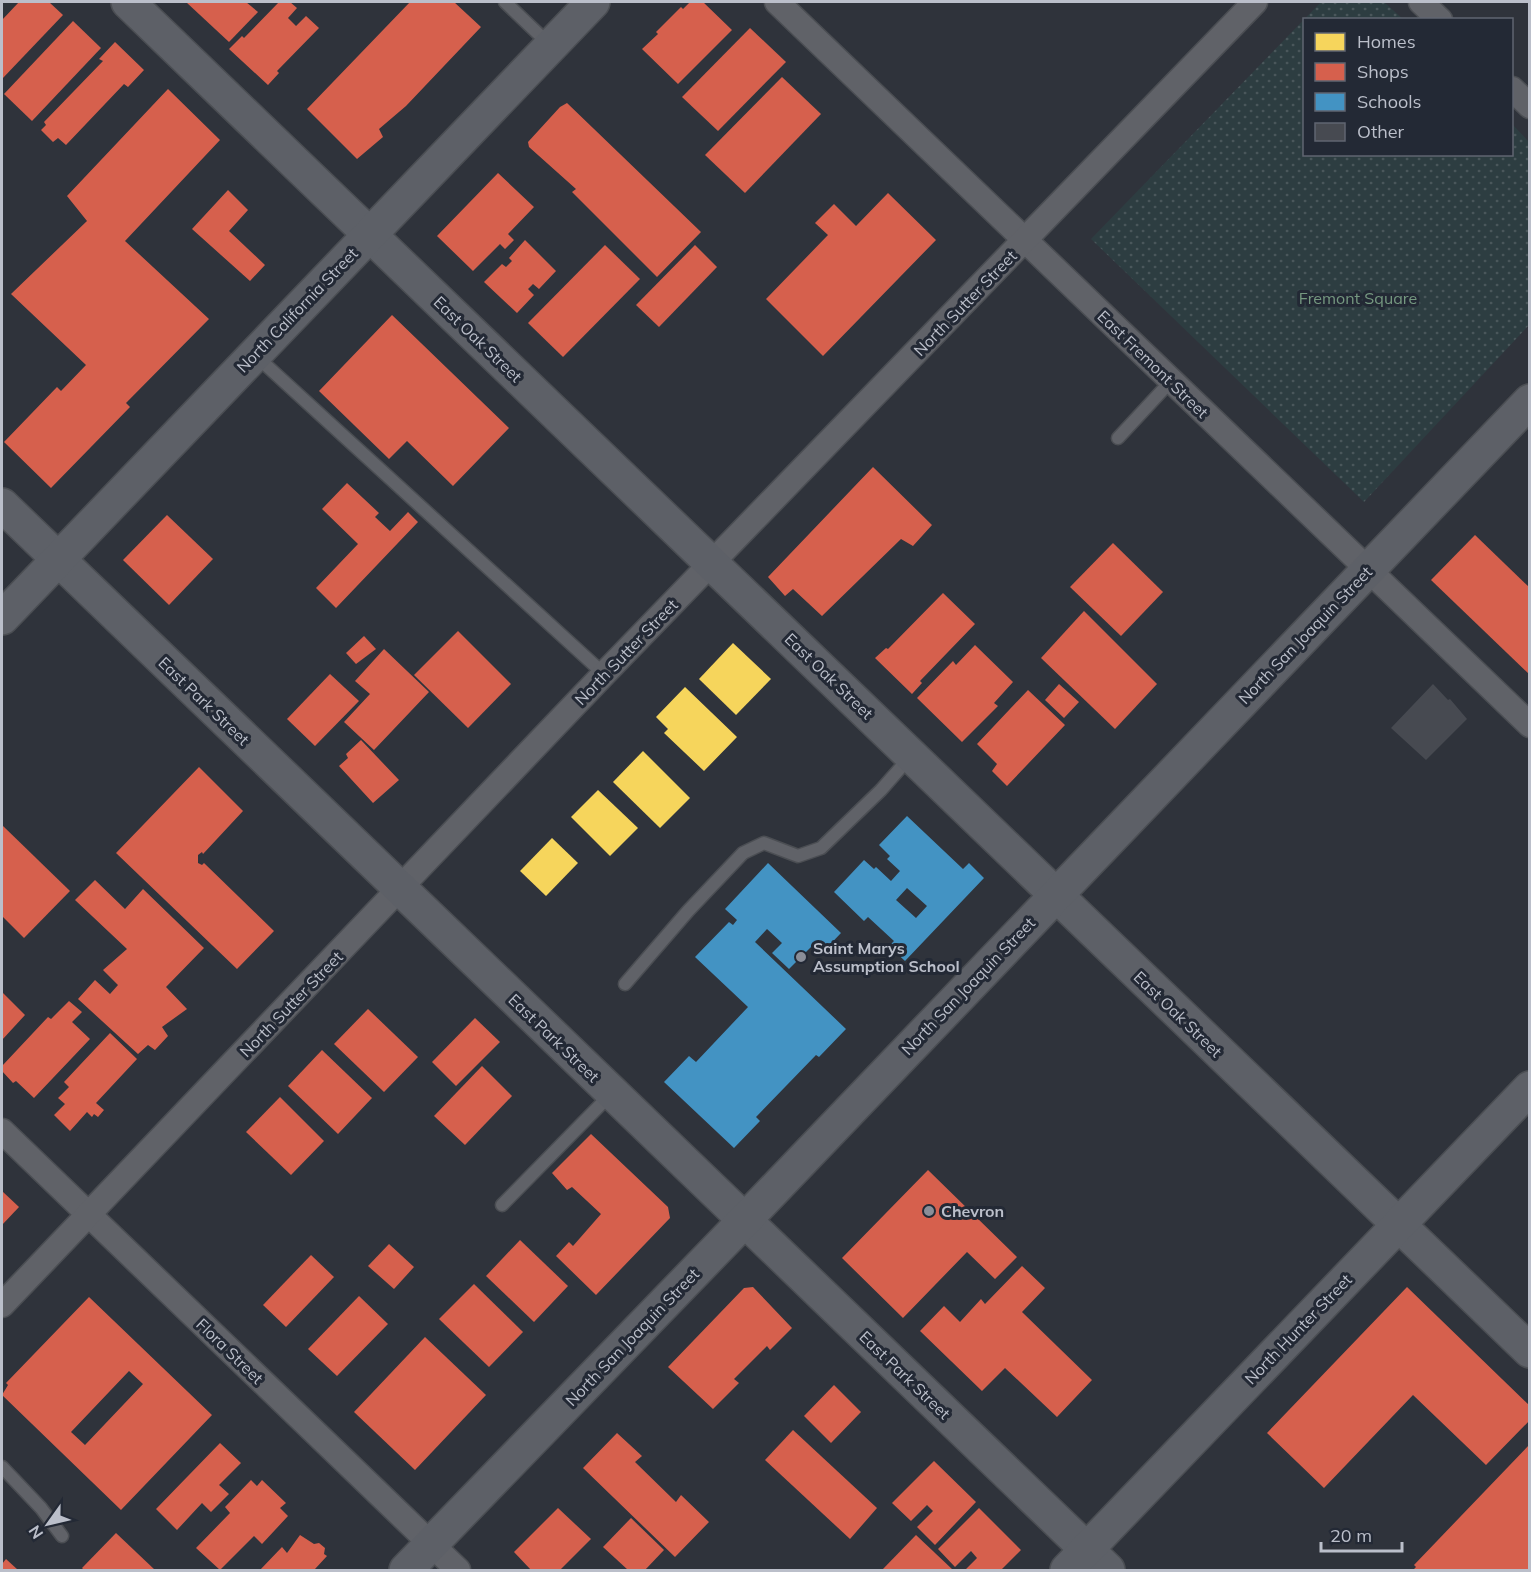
<svg xmlns="http://www.w3.org/2000/svg" width="1531" height="1572" font-family="Mulish,sans-serif">
<defs>
<pattern id="park-dots" width="8" height="8" patternUnits="userSpaceOnUse" patternTransform="scale(1.5)"><rect width="8" height="8" fill="#2d3d41"/><path d="M2 2h.1M6 6h.1" fill="none" stroke="#4a575b" stroke-width="1.8" stroke-linecap="round"/></pattern>
</defs>
<rect width="100%" height="100%" fill="#2f333b"/>
<!-- park -->
<polygon fill="url(#park-dots)" points="1321,2 1384,2 1403,19 1304,20 1304,154 1512,154 1512,124 1529,142 1529,325 1364,502 1091,239"/>
<!-- homes -->
<g fill="#f6d55c">
<polygon points="733,643 771,679 736,715 699,679"/>
<polygon points="685,687 737,737 704,771 664,733 668,729 656,717"/>
<polygon points="643,751 690,798 660,828 613,782"/>
<polygon points="598,790 638,828 610,856 571,817"/>
<polygon points="552,838 578,863 546,896 520,871"/>
</g>
<!-- shops -->
<g fill="#d6604d" fill-rule="evenodd">
<polygon points="19,2 49,2 63,15 2,79 2,20"/>
<polygon points="186,2 246,2 258,12 229,42"/>
<polygon points="279,2 290,2 297,8 288,18 296,26 306,16 319,28 277,71 279,73 268,85 229,49 242,36 244,38"/>
<polygon points="410,2 454,2 481,27 406,106 379,129 383,137 357,159 307,109"/>
<polygon points="690,2 703,2 732,30 678,84 642,49 658,34 656,32 681,7 683,9"/>
<polygon points="73,21 101,48 32,121 4,94"/>
<polygon points="750,28 786,62 718,131 682,97"/>
<polygon points="115,42 144,70 128,87 124,84 66,145 58,138 53,142 41,130 46,125 44,122 103,61 99,59"/>
<polygon points="782,77 821,114 745,193 705,155"/>
<polygon points="168,89 220,140 125,241 209,319 126,403 130,407 51,488 4,442 57,387 61,391 86,365 11,294 87,221 67,196"/>
<polygon points="567,103 701,232 657,277 572,192 576,189 529,147 528,142 560,107"/>
<polygon points="498,173 534,207 508,234 514,240 505,249 500,244 473,271 437,236"/>
<polygon points="228,190 248,210 229,231 265,265 250,281 192,229"/>
<polygon points="888,193 936,240 823,356 766,299 828,235 815,223 834,204 856,226"/>
<polygon points="525,240 556,271 539,289 533,284 528,289 534,295 517,313 484,282 502,264 506,267 512,261 509,258"/>
<polygon points="605,245 640,279 563,357 528,323"/>
<polygon points="695,245 717,267 659,327 636,305"/>
<polygon points="392,315 509,428 453,486 407,441 389,459 319,391"/>
<polygon points="873,467 932,525 913,546 901,539 822,616 793,589 785,596 768,577"/>
<polygon points="347,483 379,513 375,517 390,531 408,512 418,522 336,608 316,588 358,544 322,509"/>
<polygon points="167,515 213,559 169,605 123,560"/>
<polygon points="1475,535 1530,588 1530,675 1431,580"/>
<polygon points="1113,543 1163,592 1121,636 1070,587"/>
<polygon points="943,593 975,624 920,681 922,683 912,694 875,658 886,648 888,649"/>
<polygon points="1084,611 1157,684 1115,729 1041,658"/>
<polygon points="458,631 511,684 468,728 414,675"/>
<polygon points="364,636 376,649 356,664 346,653"/>
<polygon points="975,645 1013,682 994,703 998,706 962,742 917,698 953,661 956,665"/>
<polygon points="384,649 429,692 374,750 344,722 370,694 355,681"/>
<polygon points="330,674 359,701 315,746 287,719"/>
<polygon points="1059,684 1079,702 1064,718 1045,700"/>
<polygon points="1028,690 1065,725 1007,786 992,771 997,764 977,744"/>
<polygon points="361,740 399,780 373,803 339,766 348,758 346,754"/>
<polygon points="199,767 243,811 203,854 202,852 198,855 198,863 202,865 204,863 274,931 237,969 116,853"/>
<polygon points="2,825 70,891 24,938 2,916"/>
<polygon points="95,880 125,909 143,889 204,948 166,987 187,1009 162,1027 168,1036 155,1050 148,1045 138,1054 78,999 95,980 110,994 118,985 103,970 127,949 75,900"/>
<polygon points="2,992 25,1015 2,1040"/>
<polygon points="69,1001 82,1012 72,1022 90,1039 34,1098 16,1081 13,1083 2,1071 2,1066 48,1017 51,1019"/>
<polygon points="368,1009 418,1057 384,1092 334,1044"/>
<polygon points="475,1018 500,1042 456,1086 432,1062"/>
<polygon points="110,1033 137,1059 96,1103 104,1110 98,1117 94,1114 92,1117 87,1112 70,1131 54,1115 65,1104 58,1098 69,1087 64,1082"/>
<polygon points="322,1050 372,1098 338,1134 288,1086"/>
<polygon points="482,1066 512,1096 465,1145 434,1116"/>
<polygon points="280,1097 324,1141 291,1175 246,1132"/>
<polygon points="591,1134 668,1207 670,1218 596,1295 556,1256 569,1242 573,1246 601,1214 572,1187 567,1190 552,1173"/>
<polygon points="928,1170 1017,1257 995,1279 967,1252 903,1318 842,1258"/>
<polygon points="2,1191 19,1207 2,1225"/>
<polygon points="520,1240 568,1286 534,1322 486,1276"/>
<polygon points="389,1244 414,1267 394,1289 368,1266"/>
<polygon points="311,1255 334,1277 286,1327 263,1305"/>
<polygon points="1022,1266 1045,1288 1022,1312 1092,1380 1057,1417 1005,1368 982,1391 920,1331 944,1306 960,1322 981,1299 985,1304"/>
<polygon points="474,1284 523,1332 489,1367 439,1319"/>
<polygon points="753,1287 792,1328 770,1350 767,1346 734,1379 739,1383 713,1409 668,1367 744,1288"/>
<polygon points="1407,1287 1530,1406 1530,1420 1486,1465 1413,1395 1324,1488 1267,1433"/>
<polygon points="359,1296 388,1324 337,1376 308,1349"/>
<path d="M89 1297 212 1415 121 1510 2 1395 8 1385 6 1383ZM129 1371 143 1384 85 1445 71 1432Z"/>
<polygon points="425,1337 486,1395 415,1470 354,1412"/>
<polygon points="834,1385 861,1412 831,1443 804,1416"/>
<polygon points="793,1430 877,1508 850,1539 765,1460"/>
<polygon points="617,1433 642,1456 635,1462 676,1502 681,1495 709,1522 675,1557 583,1468"/>
<polygon points="220,1443 241,1463 219,1485 229,1494 211,1512 202,1503 177,1530 156,1509"/>
<polygon points="1530,1444 1530,1570 1413,1570 1416,1567 1414,1565"/>
<polygon points="934,1461 976,1502 935,1545 917,1527 933,1511 927,1505 911,1521 892,1503"/>
<polygon points="251,1480 257,1486 262,1480 286,1503 280,1508 288,1516 262,1544 254,1536 220,1570 196,1548 230,1513 225,1507"/>
<polygon points="558,1508 591,1539 560,1570 531,1570 514,1552"/>
<polygon points="979,1508 1021,1550 1001,1570 965,1570 977,1558 971,1551 955,1567 938,1549"/>
<polygon points="631,1518 664,1550 645,1570 628,1570 603,1547"/>
<polygon points="116,1533 155,1570 84,1570 82,1568"/>
<polygon points="300,1535 314,1544 319,1543 325,1548 324,1554 327,1556 315,1569 317,1570 260,1570 282,1547 287,1553"/>
<polygon points="916,1535 953,1570 882,1570"/>
<polygon points="6,1559 18,1570 2,1570 2,1564"/>
</g>
<!-- schools -->
<g fill="#4393c3" fill-rule="evenodd">
<path d="M907 816 963 869 969 863 984 878 905 961 889 946 894 941 868 917 864 921 834 892 864 860 874 869 876 867 891 881 900 871 887 859 890 856 879 845ZM907 888 927 906 916 918 896 900Z"/>
<polygon points="768,863 841,933 820,955 811,947 789,969 772,953 782,943 767,929 755,942 846,1029 819,1057 816,1055 756,1117 760,1121 734,1148 664,1082 689,1056 696,1062 748,1007 695,957 729,922 733,925 737,920 725,909"/>
</g>
<!-- building -->
<polygon fill="#474a51" points="1433,684 1448,700 1450,699 1467,719 1426,760 1391,728"/>
<g fill="none" stroke-linecap="round" stroke-linejoin="round">
<!-- lane casing -->
<g stroke="#4b4e53" stroke-width="15">
<g id="lane">
<polyline points="505,2 550,45"/>
<polyline points="255,355 604,674"/>
<polyline points="1118,438 1171,381"/>
<polyline points="625,984 688,911 743,853 764,843 798,856 821,848 881,790 910,757"/>
<polyline points="502,1205 611,1094"/>
<polyline points="2,1467 41,1508 62,1536"/>
</g>
</g>
<!-- street casing -->
<g stroke="#4b4e53" stroke-width="27">
<g id="street">
<polyline points="777,2 1530,725"/>
<polyline points="1421,2 1440,20"/>
<polyline points="1512,89 1530,106"/>
<polyline points="2,1131 458,1570"/>
<polyline points="2,1305 604,674 1255,2"/>
</g>
</g>
<!-- secondary casing -->
<g stroke="#4b4e53" stroke-width="36">
<g id="secondary">
<polyline points="128,2 1530,1351"/>
<polyline points="2,505 1108,1570"/>
<polyline points="2,618 593,2"/>
<polyline points="406,1570 744,1221 1530,401"/>
<polyline points="1067,1570 1530,1088"/>
</g>
</g>
<!-- lane -->
<use href="#lane" stroke="#606268" stroke-width="12"/>
<!-- street -->
<use href="#street" stroke="#606268" stroke-width="24"/>
<!-- secondary -->
<use href="#secondary" stroke="#5d6067" stroke-width="33"/>
</g>
<!-- markers -->
<g fill="#8a8e98" stroke="#232935" stroke-width="2">
<circle cx="801" cy="957" r="6"/>
<circle cx="929" cy="1211" r="6"/>
</g>
<g text-anchor="middle" stroke-width="6" stroke-linejoin="round" paint-order="stroke">
<!-- park labels -->
<g font-size="16" fill="#759880" stroke="#232935">
<text x="1358" y="304">Fremont Square</text>
</g>
<!-- street labels -->
<g font-size="16" fill="#bbbfca" stroke="#232935">
<text transform="translate(965 303) rotate(-46)" y="6">North Sutter Street</text>
<text transform="translate(297 310) rotate(-46)" y="6">North California Street</text>
<text transform="translate(478 339) rotate(44)" y="6">East Oak Street</text>
<text transform="translate(1153 364) rotate(44)" y="6">East Fremont Street</text>
<text transform="translate(1305 635) rotate(-46)" y="6">North San Joaquin Street</text>
<text transform="translate(626 652) rotate(-46)" y="6">North Sutter Street</text>
<text transform="translate(829 676) rotate(44)" y="6">East Oak Street</text>
<text transform="translate(204 701) rotate(44)" y="6">East Park Street</text>
<text transform="translate(968 986) rotate(-46)" y="6">North San Joaquin Street</text>
<text transform="translate(291 1004) rotate(-46)" y="6">North Sutter Street</text>
<text transform="translate(1178 1014) rotate(44)" y="6">East Oak Street</text>
<text transform="translate(554 1038) rotate(44)" y="6">East Park Street</text>
<text transform="translate(1298 1329) rotate(-46)" y="6">North Hunter Street</text>
<text transform="translate(632 1337) rotate(-46)" y="6">North San Joaquin Street</text>
<text transform="translate(230 1351) rotate(44)" y="6">Flora Street</text>
<text transform="translate(905 1375) rotate(44)" y="6">East Park Street</text>
</g>
<!-- poi labels -->
<g font-size="16" font-weight="bold" fill="#bbbfca" stroke="#232935" text-anchor="start">
<text x="813" y="954">Saint Marys<tspan x="813" dy="18">Assumption School</tspan></text>
<text x="941" y="1217">Chevron</text>
</g>
</g>
<!-- border -->
<rect width="1531" height="1572" fill="none" stroke="#bbbfca" stroke-width="6"/>
<!-- legend -->
<rect x="1303" y="18" width="210" height="138" fill="#232935" stroke="#606571" stroke-width="1.5"/>
<rect x="1315" y="33" width="30" height="18" fill="#f6d55c" stroke="#606571" stroke-width="1.5"/>
<text x="1357" y="48" font-size="18" fill="#bbbfca">Homes</text>
<rect x="1315" y="63" width="30" height="18" fill="#d6604d" stroke="#606571" stroke-width="1.5"/>
<text x="1357" y="78" font-size="18" fill="#bbbfca">Shops</text>
<rect x="1315" y="93" width="30" height="18" fill="#4393c3" stroke="#606571" stroke-width="1.5"/>
<text x="1357" y="108" font-size="18" fill="#bbbfca">Schools</text>
<rect x="1315" y="123" width="30" height="18" fill="#474a51" stroke="#606571" stroke-width="1.5"/>
<text x="1357" y="138" font-size="18" fill="#bbbfca">Other</text>
<!-- north arrow -->
<g transform="translate(48 1524) rotate(236)" stroke="#232935" stroke-width="4.5" paint-order="stroke">
<path d="M0-4.5L10 22L0 15L-10 22Z" fill="#bbbfca"/>
<text y="-9" font-size="16" font-weight="bold" text-anchor="middle" fill="#bbbfca">N</text>
</g>
<!-- scale -->
<path d="M1321 1542v9h81v-9" fill="none" stroke="#bbbfca" stroke-width="3"/>
<text x="1330" y="1542" font-size="18" fill="#bbbfca" stroke="#232935" stroke-width="4.5" paint-order="stroke">20 m</text>
</svg>
